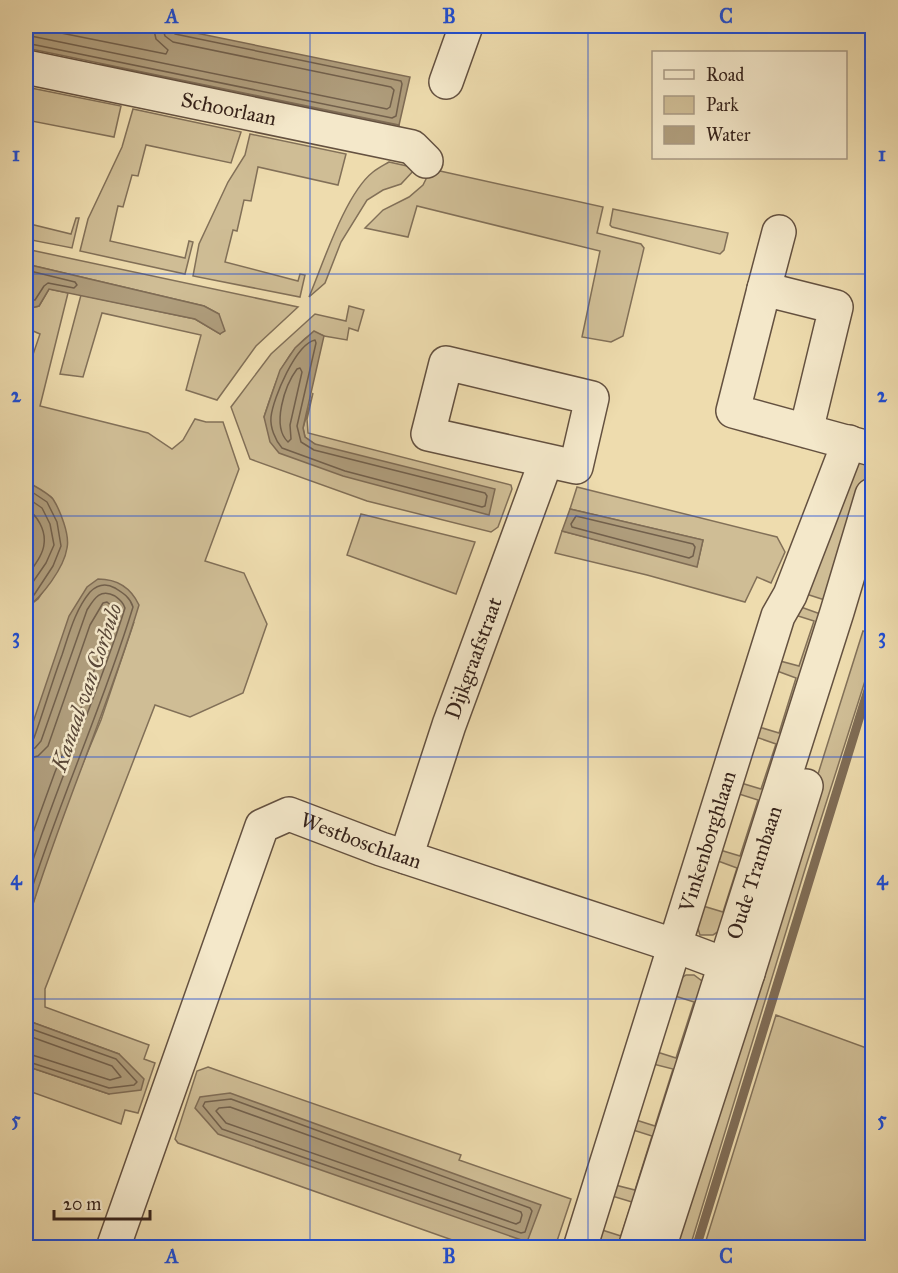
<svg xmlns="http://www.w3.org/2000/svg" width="898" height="1273" font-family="'IM FELL Great Primer',serif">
<rect width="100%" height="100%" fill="#eedcae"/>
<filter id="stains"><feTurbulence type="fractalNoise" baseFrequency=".00333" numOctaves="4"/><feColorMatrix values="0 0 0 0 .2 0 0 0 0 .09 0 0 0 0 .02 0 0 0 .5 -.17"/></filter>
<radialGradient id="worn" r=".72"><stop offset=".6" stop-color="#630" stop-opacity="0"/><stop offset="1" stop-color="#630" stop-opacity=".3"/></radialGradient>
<!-- green -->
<g fill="#cfbd95" stroke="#827058" stroke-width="1.5">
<polygon points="102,64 399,125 398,133 102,67"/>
<polygon points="26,87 121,106 114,137 32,121 26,146"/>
<polygon points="133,109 241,132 231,163 146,145 138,176 132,175 123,207 118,206 110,241 185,258 189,241 193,242 185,274 80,251 88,219 122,147"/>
<polygon points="250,134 346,154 338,185 258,167 251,201 244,200 237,231 233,230 225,262 298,281 300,274 305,275 300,297 193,276 199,244 228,182 245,155"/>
<path d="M389 162 416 168 401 184 383 190 367 200 341 242 325 283 309 297C323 264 345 194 373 172 378 168 384 165 389 162Z"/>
<polygon points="431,169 603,207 597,233 641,244 644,248 623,336 611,342 582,337 600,251 417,206 408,237 365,228 383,210 409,197 423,185"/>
<polygon points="613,209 728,233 724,250 720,254 612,227 610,225"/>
<polygon points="76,218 79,218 72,248 26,239 26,223 71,234"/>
<polygon points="26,249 298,307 256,346 217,400 186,390 201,335 102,313 83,377 60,374 81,295 195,319 220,334 219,314 204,306 26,264"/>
<polygon points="49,289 68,293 40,406 148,433 172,449 183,440 195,419 206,422 223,422 239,469 205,561 244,573 267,624 243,693 190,717 155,705 45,989 45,1007 149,1045 144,1059 155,1063 138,1113 125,1110 121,1124 26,1090 26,1066 109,1094 119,1054 26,1020 26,918 29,917 46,860 76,780 101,720 134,622 35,718 26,743 26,608 38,599 58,569 52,498 26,481 26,375 40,334 26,328 26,306 31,308 39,306"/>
<path d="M349 306 364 310 358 331 349 328 347 340 324 336 314 332C283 352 275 384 264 417L315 444 305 437 303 428 313 393 307 419 308 433 511 485 512 489 498 527 491 532 367 501 250 459 231 407 271 354 315 314 346 321Z"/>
<polygon points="862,458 872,459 872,471 831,602 803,593 850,465"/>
<polygon points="577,487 777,537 785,552 771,583 757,577 745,602 647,575 555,553 562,531 697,566 703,540 570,509"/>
<polygon points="361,514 475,542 456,594 347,555"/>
<polygon points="798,606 826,616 727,926 713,935 700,935 697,926 703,906 723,912 737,868 718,861 720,850 740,856 758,800 739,794 741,783 761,789 776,744 756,737 759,727 779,733 796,678 777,671 780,661 799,666 814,621 795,615"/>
<polygon points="863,631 872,633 872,659 806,866 690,1247 669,1248"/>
<polygon points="686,975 694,975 702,981 707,996 627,1247 596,1248 602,1230 621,1236 632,1202 612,1196 615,1185 635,1190 652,1136 633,1130 636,1120 655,1126 673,1069 653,1064 657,1052 676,1058 694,1002 675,996 680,979"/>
<polygon points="776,1015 872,1050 872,1247 704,1247"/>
<polygon points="208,1067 461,1155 459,1160 571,1199 555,1247 472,1247 178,1143 175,1139 197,1071"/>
</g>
<!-- water -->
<g fill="#af9d7c" stroke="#7f6c55" stroke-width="1.5">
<polygon points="26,26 162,26 410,77 399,125 26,48"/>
<polygon points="26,264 204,306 219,314 225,331 220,334 195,319 49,289 39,306 31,308 26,306"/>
<polygon points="314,331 324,336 303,428 305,437 315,444 495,489 489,515 343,476 279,453 270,442 264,417 280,370 295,348"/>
<path d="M26 481C34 486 47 492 53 499 60 510 70 535 67 548 64 568 42 597 26 608Z"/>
<polygon points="570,509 703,540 697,567 562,531"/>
<path d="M98 579C117 579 131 588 139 605 107 711 61 812 29 917L26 918V743L69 616 87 587Z"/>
<polygon points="26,1020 119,1054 144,1079 141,1090 109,1094 26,1066"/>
<polygon points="230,1093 541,1205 527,1242 218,1134 195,1108 200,1097"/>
</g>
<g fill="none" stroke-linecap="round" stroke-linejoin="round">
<!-- shore -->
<g stroke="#72604c" stroke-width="1.5">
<polyline points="26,26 166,54 168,50 156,39 153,26"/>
<polyline points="26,35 387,109 390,107 394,90 391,87 173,42 165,36 162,26"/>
<polyline points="26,43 392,118 396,116 402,84 401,81 175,34 171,31 170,26"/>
<polyline points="26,270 75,282 77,285 74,288 48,283 44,286 35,300 26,300"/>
<path d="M315 340 316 343 297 426 301 442 314 450 485 493 487 496 485 506 482 507 345 471 282 448C275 440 270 427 271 417 273 398 296 344 315 340Z"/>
<path d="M300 368 302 372 290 425 291 439 288 442C271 426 285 385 297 369Z"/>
<polyline points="26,488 47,502 57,522 61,546 53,566 34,595 26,601"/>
<polyline points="26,497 42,508 50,524 54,545 46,563 26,592"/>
<path d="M26 508C37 515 46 530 44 544 43 556 32 568 26 578"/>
<polygon points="576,516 693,544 695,547 693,556 689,558 572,527 571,524"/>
<path d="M26 742H30L34 738C44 710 52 682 62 655 69 634 75 610 90 592 97 585 106 583 115 588 123 593 130 597 133 607 102 709 57 805 26 907"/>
<path d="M26 750 35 748 41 741 87 610C94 599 100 588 115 596 120 600 123 602 125 608 96 701 54 789 26 882"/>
<polyline points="26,759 38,756 48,746 90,625 103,603 107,602 114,608 113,615 80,712 55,772 26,852"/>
<polyline points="26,1027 116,1059 137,1082 134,1085 109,1088 26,1061"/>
<polyline points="26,1035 112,1066 121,1077 110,1080 26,1053"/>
<polygon points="231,1099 530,1208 532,1211 525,1232 521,1233 222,1129 203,1106 205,1102"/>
<polygon points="230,1107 521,1212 522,1215 520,1222 516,1224 226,1123 216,1111 219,1108"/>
</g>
<!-- stream -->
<polyline stroke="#7f6c55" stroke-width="9" points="696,1248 872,677"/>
<!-- minor casing -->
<g stroke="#645140" stroke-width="36">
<g id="minor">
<path id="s1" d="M26 67 412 147 426 161"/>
<polyline points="446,82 466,26"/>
<polyline points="764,289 779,232"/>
<polygon points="446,363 592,398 576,467 428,434"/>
<polyline points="806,431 836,307 764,289 733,411 872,449"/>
<path id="s2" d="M406 857 449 725 546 461"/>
<path id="s3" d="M113 1248 262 826 289 814 381 849 676 946 748 973"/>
<path id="s4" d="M580 1248 778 616 790 595 849 442"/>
<path id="s5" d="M635 1248 837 612 872 495"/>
<polyline points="659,1248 748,973 806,786"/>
</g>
</g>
<!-- minor -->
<use href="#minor" stroke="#f4e8ca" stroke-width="33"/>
</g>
<!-- grid -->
<path fill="none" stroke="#1d4ed8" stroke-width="1.5" stroke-opacity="0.55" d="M310 26V1248M588 26V1248M26 274H872M26 516H872M26 757H872M26 999H872"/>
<g text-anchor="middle" stroke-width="5" stroke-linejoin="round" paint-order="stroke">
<!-- street labels -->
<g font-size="21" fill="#36231b" stroke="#f4e8ca">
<text dy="7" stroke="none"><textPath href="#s1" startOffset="207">Schoorlaan</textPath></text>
<text dy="7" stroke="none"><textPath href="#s2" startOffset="210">Dijkgraafstraat</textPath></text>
<text dy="7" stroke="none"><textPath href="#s3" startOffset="554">Westboschlaan</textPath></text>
<text dy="7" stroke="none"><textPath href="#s4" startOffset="426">Vinkenborghlaan</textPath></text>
<text dy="7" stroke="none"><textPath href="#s5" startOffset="394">Oude Trambaan</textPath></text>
</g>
<!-- water labels -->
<g font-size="22" font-style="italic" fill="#5a4838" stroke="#f4e8ca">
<text transform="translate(86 687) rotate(-71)" y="8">Kanaal van Corbulo</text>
</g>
</g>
<!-- margin -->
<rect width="898" height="1273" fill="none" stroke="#eedcae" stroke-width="66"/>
<!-- legend -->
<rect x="652" y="51" width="195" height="108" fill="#f4e8ca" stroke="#a89984" stroke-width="1.5"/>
<rect x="664" y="70" width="30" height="9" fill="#f4e8ca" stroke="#a89984" stroke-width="1.5"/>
<text x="706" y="81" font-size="18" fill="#36231b">Road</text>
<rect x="664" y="96" width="30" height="18" fill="#cfbd95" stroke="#a89984" stroke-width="1.5"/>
<text x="706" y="111" font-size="18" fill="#36231b">Park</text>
<rect x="664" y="126" width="30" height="18" fill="#af9d7c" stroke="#a89984" stroke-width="1.5"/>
<text x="706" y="141" font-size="18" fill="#36231b">Water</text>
<!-- scale -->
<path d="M54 1210v9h96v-9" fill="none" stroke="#36231b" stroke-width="3"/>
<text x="63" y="1210" font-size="18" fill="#36231b" stroke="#f4e8ca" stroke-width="4.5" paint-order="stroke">20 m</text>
<rect x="33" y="33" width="832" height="1207" fill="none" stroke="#1d4ed8" stroke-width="2"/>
<g font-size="20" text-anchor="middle" font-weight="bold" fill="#1d4ed8">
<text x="172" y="23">A</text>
<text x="449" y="23">B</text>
<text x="726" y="23">C</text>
<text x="16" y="161">1</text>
<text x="882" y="161">1</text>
<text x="16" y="402">2</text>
<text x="882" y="402">2</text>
<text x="16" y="643">3</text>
<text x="882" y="643">3</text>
<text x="16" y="885">4</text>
<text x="882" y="885">4</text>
<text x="16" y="1126">5</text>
<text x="882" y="1126">5</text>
<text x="172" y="1263">A</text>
<text x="449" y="1263">B</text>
<text x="726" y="1263">C</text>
</g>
<rect width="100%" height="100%" filter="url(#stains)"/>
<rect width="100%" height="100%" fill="url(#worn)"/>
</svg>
